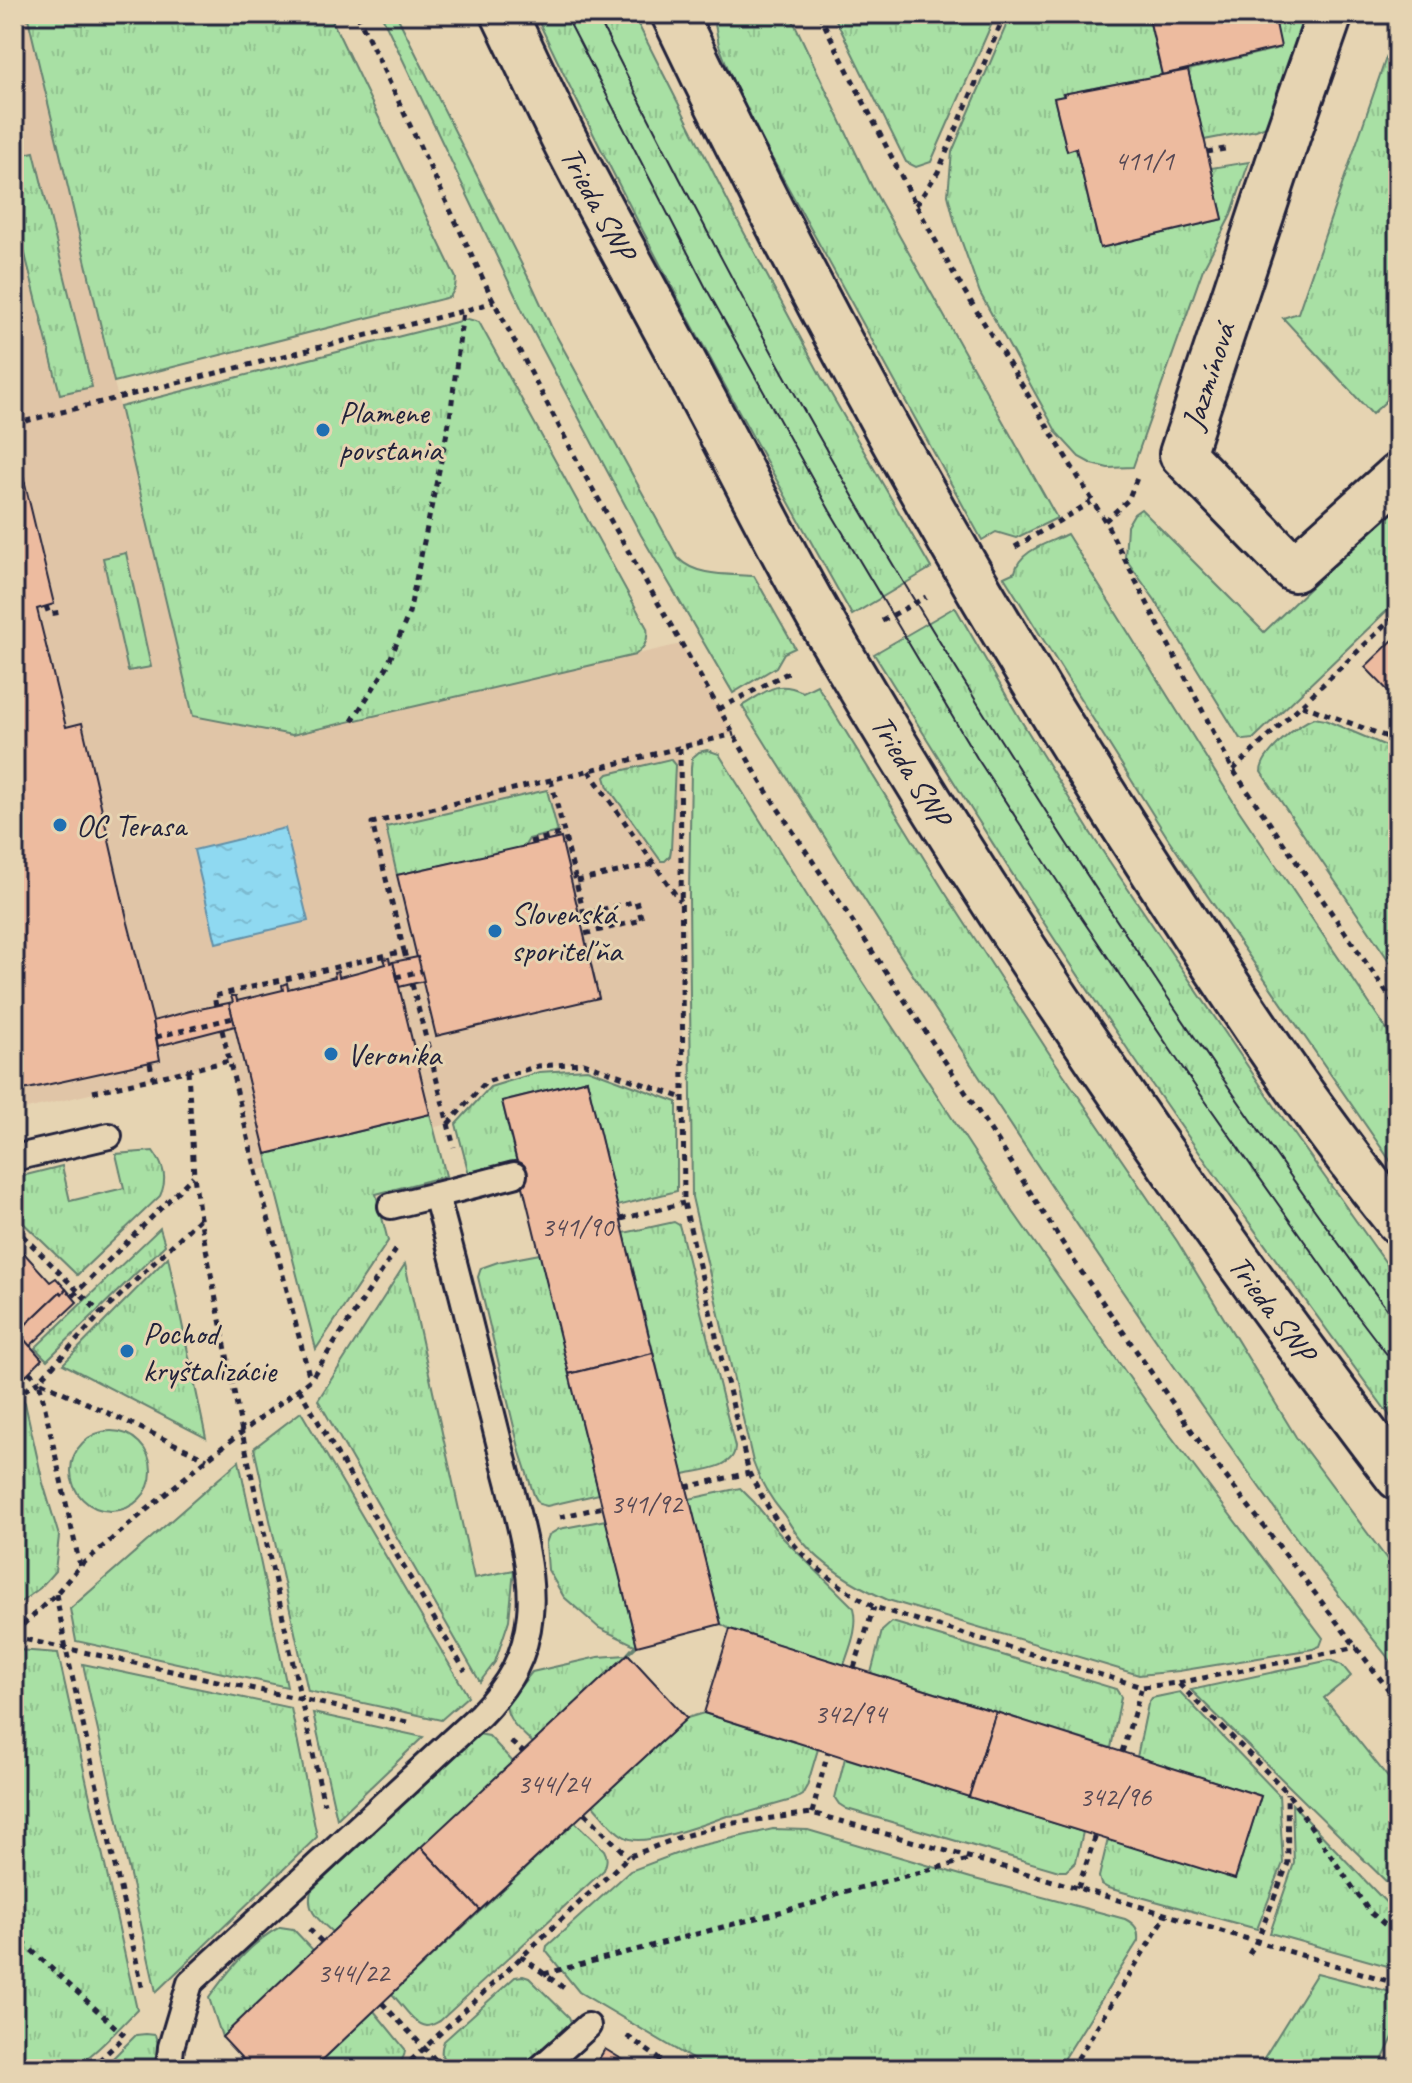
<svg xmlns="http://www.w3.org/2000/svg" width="1412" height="2083" font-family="Caveat,sans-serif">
<defs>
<pattern id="grass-tufts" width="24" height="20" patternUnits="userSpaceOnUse" patternTransform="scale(2)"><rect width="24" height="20" fill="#a8e0a4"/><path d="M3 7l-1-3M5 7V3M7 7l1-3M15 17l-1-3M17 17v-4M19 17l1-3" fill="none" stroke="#90c08e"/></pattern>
<pattern id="water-ripples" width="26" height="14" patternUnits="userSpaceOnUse" patternTransform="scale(2)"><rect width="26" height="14" fill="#8fd9f1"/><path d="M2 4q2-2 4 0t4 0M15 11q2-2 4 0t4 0" fill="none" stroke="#7bbad0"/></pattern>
</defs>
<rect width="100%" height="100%" fill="#e6d4b2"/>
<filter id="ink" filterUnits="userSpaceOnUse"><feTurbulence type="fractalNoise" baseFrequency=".0125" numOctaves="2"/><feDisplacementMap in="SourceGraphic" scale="16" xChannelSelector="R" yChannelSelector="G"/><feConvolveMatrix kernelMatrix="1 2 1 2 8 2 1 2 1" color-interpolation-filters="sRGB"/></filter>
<g filter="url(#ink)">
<!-- built -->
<polygon fill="#e0c5a7" points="14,14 27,14 193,716 292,735 681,644 734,734 680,748 683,1098 584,1063 538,1066 486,1082 448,1124 256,1171 228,1061 14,1112"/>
<!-- grass -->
<g fill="url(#grass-tufts)" stroke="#658170" stroke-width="2">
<polygon points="27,14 329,14 456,278 455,288 450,297 114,382"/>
<path d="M381 14H396L533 287 551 326 678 558C696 577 729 574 754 576L795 648 784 653 776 667 733 693 641 535 525 316Z"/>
<path d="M535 14H633L740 225 823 380 931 568 852 615C741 418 632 219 535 14Z"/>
<polygon points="713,14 790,14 872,187 1057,518 1016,538 996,532 982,540 741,102 719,45"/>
<polygon points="833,14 996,14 931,162 916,167 906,162"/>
<polygon points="1011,14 1148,14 1162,75 1064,94 1064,96 1054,98 1067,150 1076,148 1100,248 1223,219 1211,168 1249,162 1231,215 1203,269 1133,467 1108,468 1092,464 1079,457 1057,433 980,293 955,223 948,195 952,152"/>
<polygon points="1274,14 1313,14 1276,122 1256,130 1204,140 1188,70 1280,48"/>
<polygon points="1398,23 1398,390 1372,414 1283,318 1298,313"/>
<polygon points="34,152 92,387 60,394 14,210 14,156"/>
<path d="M468 319 479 322 647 628C649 640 645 648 635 655L292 735 193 716 120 407Z"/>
<polygon points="1396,505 1398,508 1398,600 1253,739 1244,740 1239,737 1155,600 1125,558 1127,526 1134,514 1141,509 1264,632"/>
<path d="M1067 534 1238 809 1398 1046V1172L1169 840 1004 577 1015 572C1019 550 1049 543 1067 534Z"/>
<polygon points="126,553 151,667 128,671 103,558"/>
<path d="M955 607 1020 719 1095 840 1280 1114 1398 1280V1427C1299 1292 1200 1157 1106 1017 1026 898 950 776 874 654Z"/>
<path d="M817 685 944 891 1051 1056 1177 1241 1296 1437 1398 1574V1670C1314 1567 1238 1458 1162 1349 1016 1138 878 923 742 706 766 692 775 679 803 692Z"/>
<path d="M1314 718 1325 720 1398 751V974L1261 772C1261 754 1298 724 1314 718Z"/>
<path d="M707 750 719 754 811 902 1014 1213 1164 1427 1323 1638 1320 1646 1313 1649 1179 1671 1139 1675 888 1600C856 1586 825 1568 802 1541 795 1533 790 1524 784 1515 771 1499 760 1482 753 1462L692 1197 689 896 691 768 692 758 699 752Z"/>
<polygon points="670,759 675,765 671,850 670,856 665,861 661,861 608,787 605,777 608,774"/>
<polygon points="547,790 558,832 529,839 524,847 397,875 386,827"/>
<polygon points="587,1069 677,1102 677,1191 617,1206 587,1080 502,1101 517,1163 470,1178 456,1124 490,1087 539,1072"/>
<polygon points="430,1114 446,1176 376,1194 388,1241 316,1349 266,1154"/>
<path d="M153 1151C164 1166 168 1179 160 1196L77 1275 14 1214V1178L62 1166 70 1201 124 1188 116 1154Z"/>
<path d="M674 1222 679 1225 681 1232 735 1447C735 1469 700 1470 683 1474L624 1233Z"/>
<polygon points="160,1228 165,1245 47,1360 35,1348"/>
<polygon points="540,1254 599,1494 547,1506 539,1504 534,1495 520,1452 478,1277 481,1268 498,1262"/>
<polygon points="168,1257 206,1438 63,1364"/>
<polygon points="405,1264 474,1578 514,1570 509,1620 495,1662 480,1682 318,1400"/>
<polygon points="14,1385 25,1403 43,1483 59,1536 55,1571 40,1588 14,1607"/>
<polygon points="301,1412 468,1696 441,1720 308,1691 254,1448"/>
<circle cx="111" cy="1471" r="40"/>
<polygon points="239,1461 287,1687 76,1641 70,1609"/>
<path d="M740 1488 754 1502 783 1538 854 1608C859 1627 850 1647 844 1665L730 1629 721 1624 689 1499Z"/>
<path d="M606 1520 637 1646 533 1743C521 1731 507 1722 506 1704L532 1672 598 1657 626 1655 635 1645 599 1628 564 1597 548 1570 546 1543 549 1535 559 1529Z"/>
<polygon points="892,1622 1116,1689 1121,1697 1111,1748 871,1673 882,1631"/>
<path d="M18 1650 58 1653 137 2010C122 2025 89 2062 70 2068 53 2073 31 2067 14 2062V1653Z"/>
<polygon points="1330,1660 1342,1665 1351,1676 1324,1698 1398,1790 1398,1893 1191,1690"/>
<polygon points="83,1664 291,1708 317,1837 156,1992"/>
<polygon points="1180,1692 1279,1795 1283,1863 1257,1929 1108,1888 1101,1884 1099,1877 1108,1839 1235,1879 1261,1796 1137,1757 1148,1704 1152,1698"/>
<polygon points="313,1713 423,1737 337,1819"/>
<path d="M704 1713 818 1749 807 1786 802 1795 795 1799 739 1815 727 1816C708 1823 648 1845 630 1839 616 1835 603 1816 593 1805L687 1718Z"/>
<path d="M478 1734 489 1736 513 1762 332 1932C318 1919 306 1911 311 1891L471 1738Z"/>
<polygon points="845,1758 1083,1832 1076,1862 1066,1871 1059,1871 847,1809 839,1804 835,1798"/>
<polygon points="1292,1804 1398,1915 1398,1969 1270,1933 1294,1863"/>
<path d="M575 1822 604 1850C608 1857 607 1862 604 1870L440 2021C436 2023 432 2026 427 2026 414 2025 401 2003 392 1994Z"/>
<path d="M773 1829 808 1830 971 1878 1125 1919C1135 1924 1139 1929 1138 1941L1058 2069H709L579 1992 546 1951 547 1946 630 1871 694 1847Z"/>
<path d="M280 1927 293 1929 313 1950 222 2037 209 1998C227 1972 252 1941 280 1927Z"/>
<polygon points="1317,1973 1391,1992 1398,1995 1398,2027 1378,2069 1257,2069"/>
<path d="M523 1976 529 1978 569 2017 571 2022 567 2027 518 2069H451C442 2059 439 2054 444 2041L515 1977Z"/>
<path d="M374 2011 405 2049C405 2058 400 2063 393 2069H313Z"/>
<polygon points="146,2034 155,2035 158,2044 154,2069 102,2069 136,2035"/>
</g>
<!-- water -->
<polygon fill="url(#water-ripples)" stroke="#6390a8" stroke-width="2" points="285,828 308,921 216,943 194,850"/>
<!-- building -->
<g fill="#edbb9f" stroke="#22223b" stroke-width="2">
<polygon points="1148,14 1274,14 1281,47 1162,75"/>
<polygon points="1188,70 1223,219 1100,248 1076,148 1067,151 1054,98 1064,96 1063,94"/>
<polygon points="14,438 54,604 37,609 66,727 82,723 128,923 153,1021 160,1060 14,1092"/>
<polygon points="1398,635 1398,701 1365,667"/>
<polygon points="561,838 599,998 436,1036 397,875"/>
<polygon points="418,957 424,981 399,987 393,962"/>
<polygon points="389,958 390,963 393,962 430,1114 266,1154 229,1003 233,1002 231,996 236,996 237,1001 283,990 282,985 287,983 288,989 335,977 334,972 338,971 339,977 362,971 386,964 384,959"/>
<polygon points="229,1003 235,1026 158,1046 153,1021 190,1011"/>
<polygon points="587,1080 653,1353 569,1374 502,1101"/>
<polygon points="14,1242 50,1282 56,1278 66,1289 62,1294 60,1292 18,1332 42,1359 15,1386"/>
<polygon points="66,1289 77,1302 30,1346 18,1332 60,1292 62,1294"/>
<polygon points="653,1353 721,1624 637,1646 569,1374"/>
<polygon points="730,1629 996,1712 969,1797 704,1713"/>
<polygon points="628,1654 687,1718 480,1910 421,1847"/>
<polygon points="996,1712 1261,1796 1235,1879 969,1797"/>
<polygon points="421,1847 480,1910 313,2069 252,2069 222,2037"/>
<polygon points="605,2049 638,2069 593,2069"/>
</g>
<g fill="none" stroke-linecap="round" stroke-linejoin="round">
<!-- lane casing -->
<g stroke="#22223b" stroke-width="30">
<g id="lane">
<polyline points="14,1158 109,1136"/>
<polyline points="391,1206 436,1195"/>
<path d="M169 2069 171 2047 190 1983 480 1715C509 1685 526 1657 530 1614 535 1568 513 1499 502 1454 480 1367 460 1281 436 1195L514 1175"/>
<polyline points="540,2069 588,2026"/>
</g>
</g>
<!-- street casing -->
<g stroke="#22223b" stroke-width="50">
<polyline id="street" points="1330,14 1288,134 1182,454 1294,569 1398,476"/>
</g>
<!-- secondary casing -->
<g stroke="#22223b" stroke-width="50">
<g id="secondary">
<path d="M504 14C528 63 550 113 576 162 617 241 661 318 702 397 747 481 788 566 837 648 1006 936 1196 1211 1398 1477"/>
<path d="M674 14C816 312 977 602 1158 879 1234 996 1310 1113 1398 1221"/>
</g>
</g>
<!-- path -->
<g stroke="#22223b" stroke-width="5" stroke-dasharray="6 6" stroke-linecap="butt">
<polyline points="357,14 494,302 584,474 765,789 995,1137 1076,1264 1201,1444 1398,1702"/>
<polyline points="819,14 916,205 954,274 1105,521 1233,770 1398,1009"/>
<polyline points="1207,152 1230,148"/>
<polyline points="916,205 938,172 1005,14"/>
<polyline points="14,424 463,311 494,302"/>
<polyline points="1105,521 1128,500 1137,478"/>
<polyline points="1015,547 1091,502"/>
<polyline points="46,606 49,614 62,612"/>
<polyline points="882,621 926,597"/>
<polyline points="1302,705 1398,741"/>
<polyline points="719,709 793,670"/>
<polyline points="352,721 387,667 409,613 450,418 463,311"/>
<path d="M680 748 684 1203 749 1473C761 1495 773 1517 788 1537 810 1566 843 1589 874 1607L1142 1687 1178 1683 1357 1647"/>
<polyline points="1233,770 1398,613"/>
<polyline points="589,771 680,901"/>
<polyline points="551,780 584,914 636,901 642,920 584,934"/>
<polyline points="530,842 565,833"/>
<polyline points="577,881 654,864"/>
<polyline points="404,951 406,959"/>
<polyline points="412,984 454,1147"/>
<polyline points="216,1006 214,996 404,951 372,823 551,780 734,734"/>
<polyline points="222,1030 256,1171 310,1379"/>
<polyline points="150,1063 153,1078"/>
<polyline points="188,1070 194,1176 200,1218 242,1432 324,1804"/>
<polyline points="93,1092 229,1061"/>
<polyline points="448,1124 486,1082 538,1066 584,1063 683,1098"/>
<polyline points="621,1219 684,1203"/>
<polyline points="14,1227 101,1314"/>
<polyline points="73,1296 193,1176"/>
<polyline points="29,1372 39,1381"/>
<polyline points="299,1389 465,1671"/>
<polyline points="14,1397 39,1381 101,1314 199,1219"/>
<polyline points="686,1487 749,1473"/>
<polyline points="560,1517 603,1507"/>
<polyline points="80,1566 39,1381 207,1459"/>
<polyline points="56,1594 66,1649 143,1990"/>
<polyline points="14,1633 56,1594 80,1566 207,1459 310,1380 398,1247"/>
<polyline points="14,1637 412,1723"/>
<polyline points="854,1668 874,1607"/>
<polyline points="1179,1684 1287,1792 1369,1911 1398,1936"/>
<polyline points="511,1742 523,1752"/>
<polyline points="1122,1752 1142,1687"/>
<polyline points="585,1813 628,1857"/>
<polyline points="812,1813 828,1752"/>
<polyline points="1078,1888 1096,1835"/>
<polyline points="309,1929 322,1942"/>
<polyline points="14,1934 125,2036"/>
<polyline points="1249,1954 1257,1941 1288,1863 1287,1793"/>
<polyline points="520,1956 568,1991"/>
<polyline points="544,1974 818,1902 839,1893 972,1859"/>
<polyline points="382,2003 444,2069"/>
<polyline points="627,2036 674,2069"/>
<polyline points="90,2069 124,2037"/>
<polyline points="402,2069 628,1857 677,1838 726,1824 812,1813 1078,1888 1398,1984"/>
<polyline points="1071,2069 1167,1914"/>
<polyline points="1390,2069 1398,2056"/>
</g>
<!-- lane -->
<use href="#lane" stroke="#e6d4b2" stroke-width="24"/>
<!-- street -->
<use href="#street" stroke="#e6d4b2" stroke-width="44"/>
<!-- secondary -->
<use href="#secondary" stroke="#e6d4b2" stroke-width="44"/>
<!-- tram -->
<g stroke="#22223b" stroke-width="2">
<polyline points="565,14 706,288 830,511 977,758 1080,916 1199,1092 1350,1306 1398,1369"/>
<path d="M596 14C678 177 762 340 854 498 951 666 1055 828 1162 989 1238 1102 1316 1215 1398 1324"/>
</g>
<!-- path-bridge -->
<g stroke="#22223b" stroke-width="5" stroke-dasharray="6 6" stroke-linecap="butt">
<polyline points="396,977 421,971"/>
<polyline points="156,1037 233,1018"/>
</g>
</g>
</g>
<!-- markers -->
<g fill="#1f6fb2" stroke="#e6d4b2" stroke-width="3">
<circle cx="323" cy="430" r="8"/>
<circle cx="60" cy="825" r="8"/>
<circle cx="495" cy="931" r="8"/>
<circle cx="331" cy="1054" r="8"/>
<circle cx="127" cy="1351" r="8"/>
</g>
<g text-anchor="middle" stroke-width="6" stroke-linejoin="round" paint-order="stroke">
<!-- number labels -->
<g font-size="28" fill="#554854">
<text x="1144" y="170">411/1</text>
<text x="577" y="1236">341/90</text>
<text x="646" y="1513">341/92</text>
<text x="850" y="1723">342/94</text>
<text x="553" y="1793">344/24</text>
<text x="1115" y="1806">342/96</text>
<text x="353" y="1982">344/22</text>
</g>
<!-- street labels -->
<g font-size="32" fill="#22223b" stroke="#e6d4b2">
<text transform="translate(598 203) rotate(62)" y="11">Trieda SNP</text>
<text transform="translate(1208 376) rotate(-72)" y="11">Jazmínová</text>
<text transform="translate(911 770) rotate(59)" y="11">Trieda SNP</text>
<text transform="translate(1272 1308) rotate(54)" y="11">Trieda SNP</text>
</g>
<!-- poi labels -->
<g font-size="32" fill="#22223b" stroke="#e6d4b2" text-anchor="start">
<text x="339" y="423">Plamene<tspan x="339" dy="37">povstania</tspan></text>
<text x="76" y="836">OC Terasa</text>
<text x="511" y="924">Slovenská<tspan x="511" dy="37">sporiteľňa</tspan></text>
<text x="347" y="1065">Veronika</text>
<text x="143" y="1344">Pochod<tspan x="143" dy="37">kryštalizácie</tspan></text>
</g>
</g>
<!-- margin -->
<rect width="1412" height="2083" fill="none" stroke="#e6d4b2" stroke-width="48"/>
<rect x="24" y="24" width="1364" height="2035" fill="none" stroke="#22223b" stroke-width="3" filter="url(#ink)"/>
</svg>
